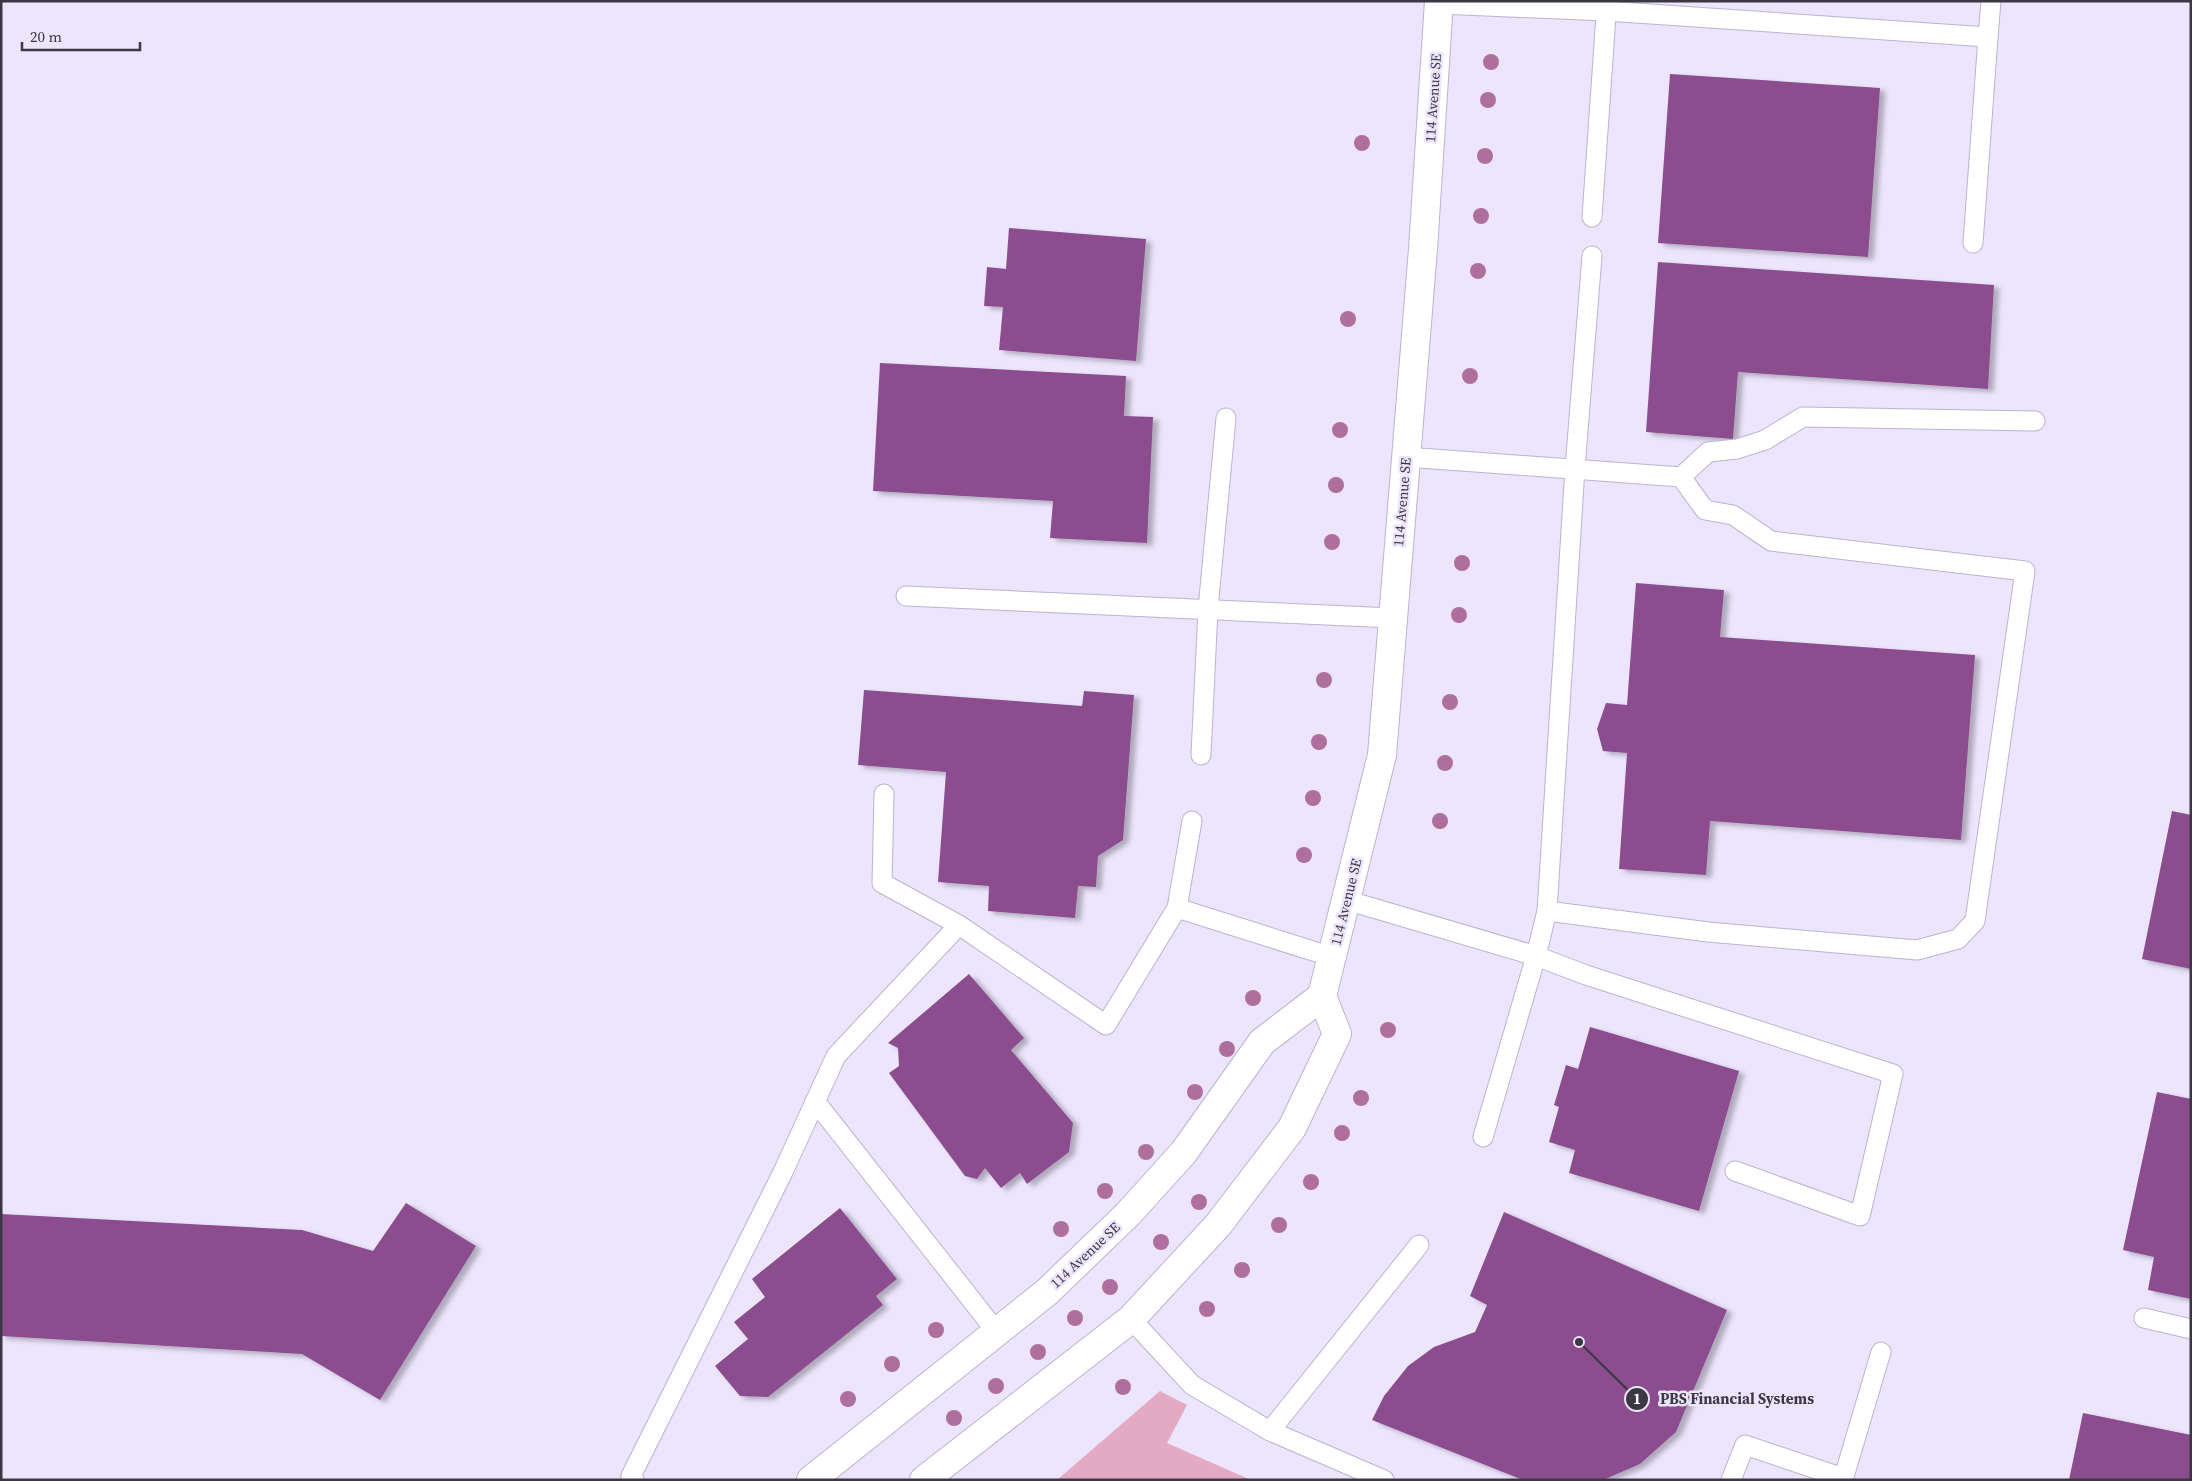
<svg xmlns="http://www.w3.org/2000/svg" width="2192" height="1481" font-family="'Source Serif 4',serif">
<defs>
<filter id="shadow"><feDropShadow dx="5.5" dy="3" stdDeviation="2.5" flood-color="#0004"/></filter>
</defs>
<rect width="100%" height="100%" fill="#ece5fd"/>
<!-- green -->
<polygon fill="#e4aac4" points="1160,1391 1187,1405 1167,1443 1251,1480 1057,1480"/>
<!-- building -->
<g fill="#8c4d8f" filter="url(#shadow)">
<polygon points="1670,74 1880,88 1868,257 1658,243"/>
<polygon points="1009,228 1146,239 1136,361 999,350 1003,307 984,306 987,267 1006,269"/>
<polygon points="1658,262 1994,285 1988,389 1738,372 1733,439 1646,432"/>
<polygon points="880,363 1126,376 1124,416 1153,417 1147,543 1050,538 1053,501 873,491"/>
<polygon points="1636,583 1724,590 1720,637 1975,655 1961,840 1710,821 1706,875 1619,869 1627,753 1603,751 1597,729 1606,703 1627,705"/>
<polygon points="864,690 1082,706 1084,691 1134,695 1123,840 1098,856 1096,887 1078,886 1075,918 988,911 989,886 938,882 946,772 858,765"/>
<polygon points="2172,811 2191,815 2191,969 2142,959"/>
<polygon points="969,974 1024,1038 1011,1050 1073,1123 1069,1152 1027,1184 1020,1173 1001,1188 985,1168 977,1179 965,1176 889,1073 899,1066 898,1048 888,1043"/>
<polygon points="1590,1027 1739,1071 1699,1211 1569,1173 1575,1150 1549,1142 1559,1107 1554,1105 1566,1065 1578,1069"/>
<polygon points="2157,1092 2191,1099 2191,1299 2148,1290 2154,1257 2123,1250"/>
<polygon points="406,1203 476,1246 380,1400 302,1354 1,1336 1,1214 302,1230 373,1251"/>
<polygon points="840,1208 897,1279 876,1296 883,1305 768,1397 740,1396 715,1366 748,1339 734,1322 765,1297 752,1279"/>
<polygon points="1504,1212 1727,1310 1676,1432 1640,1464 1603,1480 1523,1480 1372,1420 1384,1396 1408,1366 1434,1347 1475,1332 1487,1305 1470,1296"/>
<polygon points="2083,1413 2191,1435 2191,1480 2069,1480"/>
</g>
<g fill="none" stroke-linecap="round" stroke-linejoin="round">
<!-- lane casing -->
<g stroke="#bcb3cf" stroke-width="21">
<g id="lane">
<polyline points="1439,4 1606,11 1988,37 1973,243"/>
<polyline points="1988,37 1991,1"/>
<polyline points="1592,217 1607,1"/>
<polyline points="1592,256 1575,468 1547,911 1536,956 1586,975 1893,1074 1860,1216 1735,1171"/>
<polyline points="1406,457 1681,477 1705,510 1733,515 1771,541 2025,571 1975,921 1958,939 1917,950 1708,932 1547,911"/>
<polyline points="1681,477 1708,452 1737,449 1765,440 1803,417 2035,421"/>
<polyline points="906,596 1393,618"/>
<polyline points="1201,755 1208,609 1226,418"/>
<polyline points="1346,900 1536,956 1483,1137"/>
<polyline points="1177,908 1332,957"/>
<polyline points="959,925 1106,1025 1177,908 1192,821"/>
<polyline points="815,1101 996,1331"/>
<polyline points="2144,1318 2191,1329"/>
<polyline points="1131,1319 1192,1385 1270,1431 1384,1480"/>
<polyline points="1270,1431 1419,1245"/>
<polyline points="634,1480 631,1476 783,1172 836,1056 959,925 882,883 884,794"/>
<polyline points="1731,1480 1745,1445 1843,1478"/>
<polyline points="1843,1480 1881,1352"/>
</g>
</g>
<!-- secondary casing -->
<g stroke="#bcb3cf" stroke-width="30">
<g id="secondary">
<polyline points="811,1480 1047,1292 1128,1214 1184,1152 1262,1042 1322,996"/>
<polyline points="924,1480 1131,1319 1218,1225 1292,1128 1337,1034 1322,996 1382,755 1423,249 1439,1"/>
</g>
</g>
<!-- lane -->
<use href="#lane" stroke="#fff" stroke-width="19"/>
<!-- secondary -->
<use href="#secondary" stroke="#fff" stroke-width="28"/>
</g>
<!-- trees -->
<g fill="#ae6e9e">
<circle cx="1491" cy="62" r="8"/>
<circle cx="1488" cy="100" r="8"/>
<circle cx="1362" cy="143" r="8"/>
<circle cx="1485" cy="156" r="8"/>
<circle cx="1481" cy="216" r="8"/>
<circle cx="1478" cy="271" r="8"/>
<circle cx="1348" cy="319" r="8"/>
<circle cx="1470" cy="376" r="8"/>
<circle cx="1340" cy="430" r="8"/>
<circle cx="1336" cy="485" r="8"/>
<circle cx="1332" cy="542" r="8"/>
<circle cx="1462" cy="563" r="8"/>
<circle cx="1459" cy="615" r="8"/>
<circle cx="1324" cy="680" r="8"/>
<circle cx="1450" cy="702" r="8"/>
<circle cx="1319" cy="742" r="8"/>
<circle cx="1445" cy="763" r="8"/>
<circle cx="1313" cy="798" r="8"/>
<circle cx="1440" cy="821" r="8"/>
<circle cx="1304" cy="855" r="8"/>
<circle cx="1253" cy="998" r="8"/>
<circle cx="1388" cy="1030" r="8"/>
<circle cx="1227" cy="1049" r="8"/>
<circle cx="1195" cy="1092" r="8"/>
<circle cx="1361" cy="1098" r="8"/>
<circle cx="1342" cy="1133" r="8"/>
<circle cx="1146" cy="1152" r="8"/>
<circle cx="1311" cy="1182" r="8"/>
<circle cx="1105" cy="1191" r="8"/>
<circle cx="1199" cy="1202" r="8"/>
<circle cx="1279" cy="1225" r="8"/>
<circle cx="1061" cy="1229" r="8"/>
<circle cx="1161" cy="1242" r="8"/>
<circle cx="1242" cy="1270" r="8"/>
<circle cx="1110" cy="1287" r="8"/>
<circle cx="1207" cy="1309" r="8"/>
<circle cx="1075" cy="1318" r="8"/>
<circle cx="936" cy="1330" r="8"/>
<circle cx="1038" cy="1352" r="8"/>
<circle cx="892" cy="1364" r="8"/>
<circle cx="996" cy="1386" r="8"/>
<circle cx="1123" cy="1387" r="8"/>
<circle cx="848" cy="1399" r="8"/>
<circle cx="954" cy="1418" r="8"/>
</g>
<g text-anchor="middle" stroke-width="5" stroke-linejoin="round" paint-order="stroke">
<!-- street labels -->
<g font-size="14" fill="#3b3743" stroke="#ece5fd">
<text transform="translate(1433 98) rotate(-86)" y="5">114 Avenue SE</text>
<text transform="translate(1402 502) rotate(-85)" y="5">114 Avenue SE</text>
<text transform="translate(1346 902) rotate(-76)" y="5">114 Avenue SE</text>
<text transform="translate(1085 1255) rotate(-43)" y="5">114 Avenue SE</text>
</g>
</g>
<!-- callouts -->
<path fill="none" stroke="#3b3743" stroke-width="2" d="M1579 1342L1637 1399"/>
<g fill="#3b3743" stroke="#ece5fd" stroke-width="2">
<circle cx="1579" cy="1342" r="5"/>
<circle cx="1637" cy="1399" r="12"/>
</g>
<g font-size="15" text-anchor="middle" font-weight="bold" fill="#fff">
<text x="1637" y="1404">1</text>
</g>
<g font-size="15" text-anchor="middle" font-weight="bold" fill="#3b3743" stroke="#ece5fd" stroke-width="5" stroke-linejoin="round" paint-order="stroke">
<text x="1737" y="1404">PBS Financial Systems</text>
</g>
<!-- border -->
<rect width="2192" height="1481" fill="none" stroke="#3b3743" stroke-width="5"/>
<!-- scale -->
<path d="M22 42v8h118v-8" fill="none" stroke="#3b3743" stroke-width="2.5"/>
<text x="30" y="42" font-size="15" fill="#3b3743" stroke="#ece5fd" stroke-width="4" paint-order="stroke">20 m</text>
</svg>
